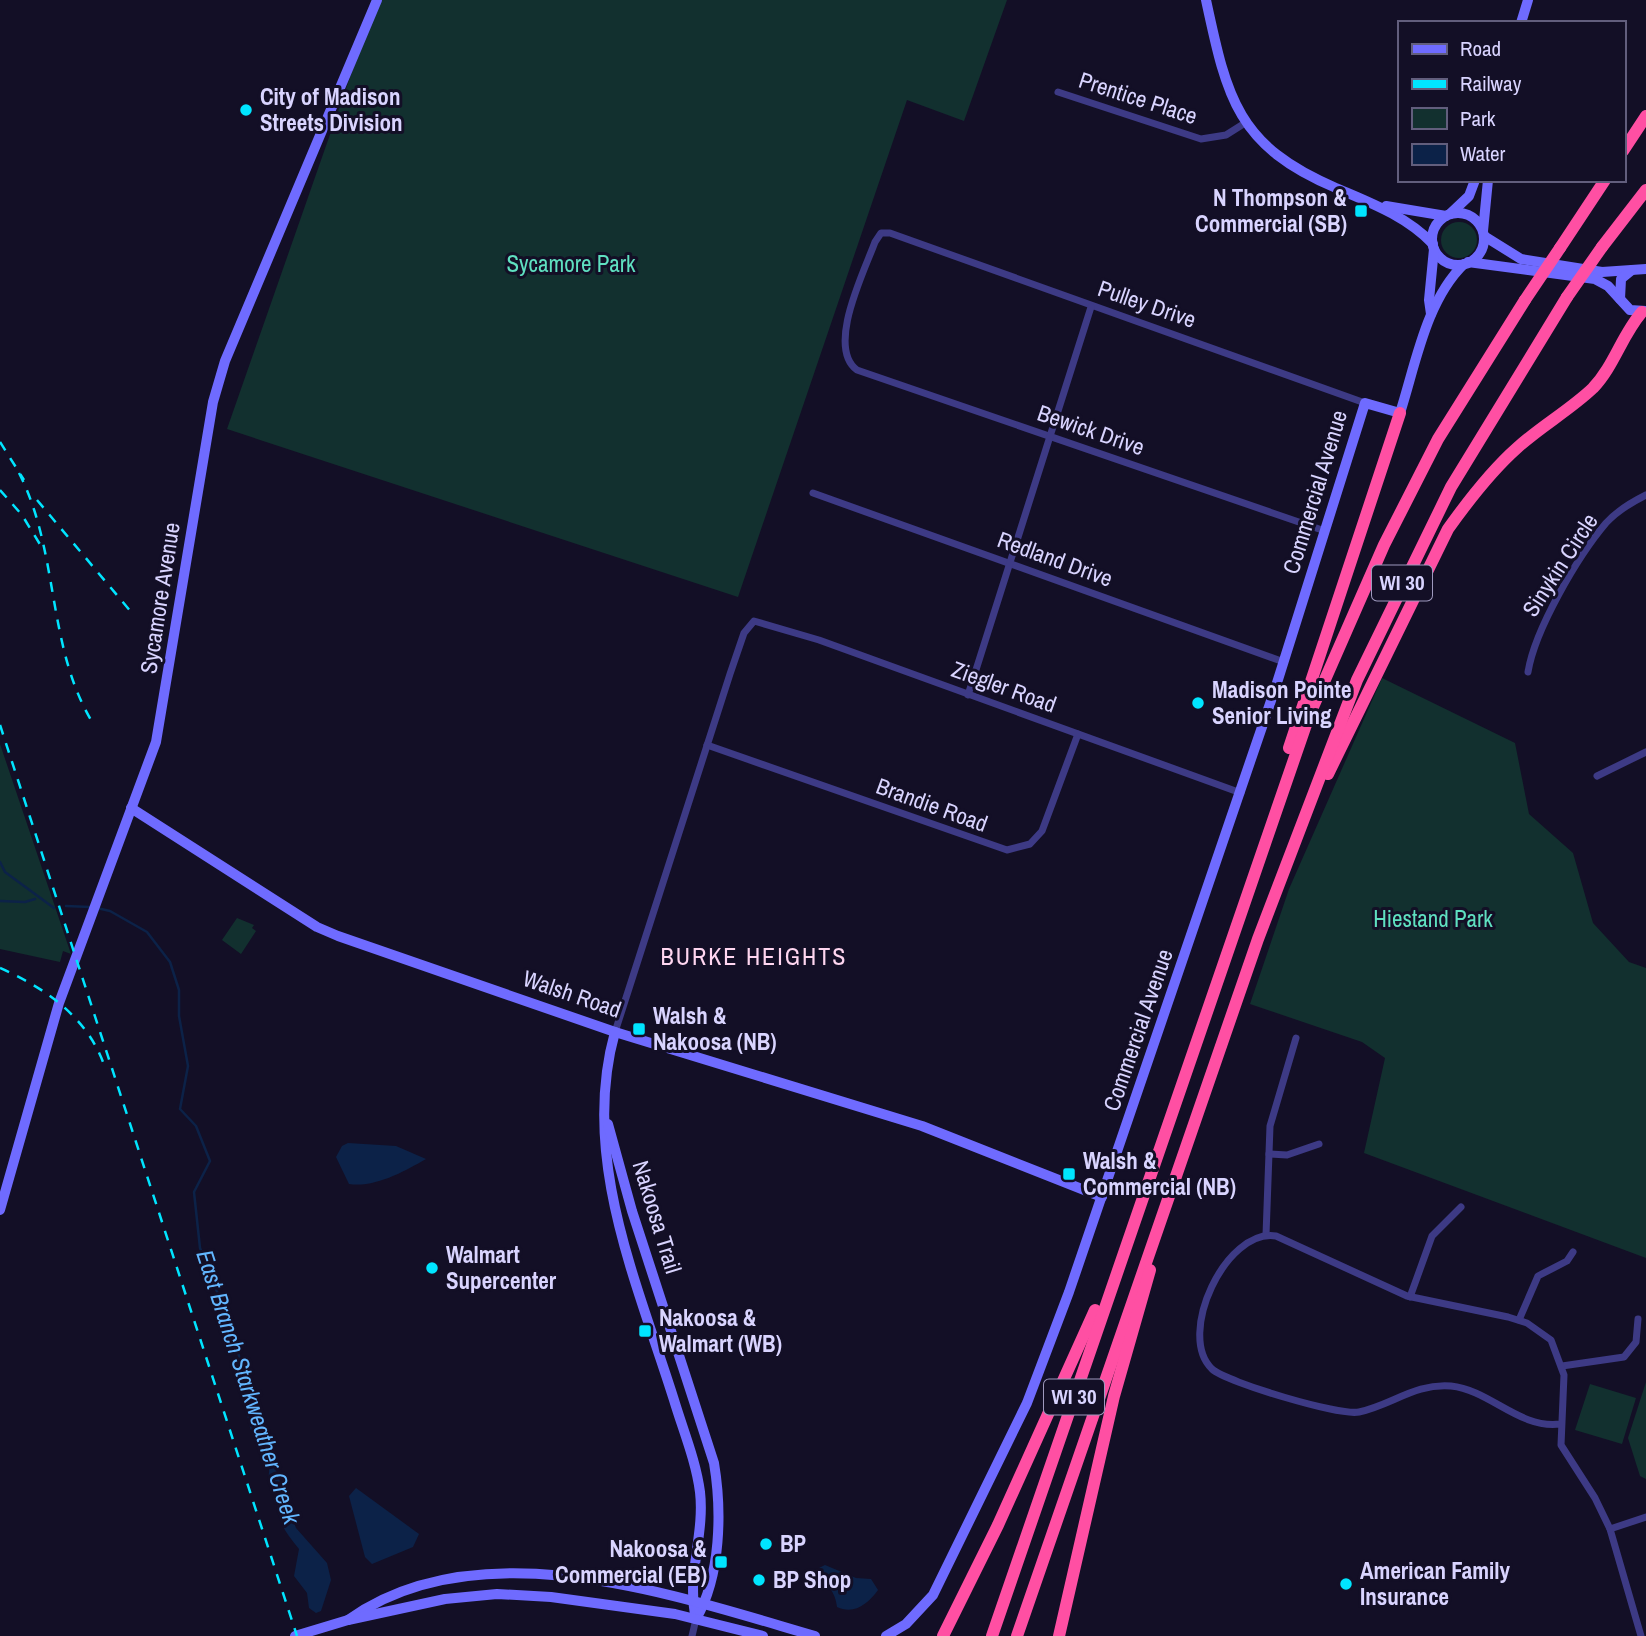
<svg xmlns="http://www.w3.org/2000/svg" width="1646" height="1636" font-family="'Archivo Narrow',sans-serif">
<rect width="100%" height="100%" fill="#130f26"/>
<!-- green -->
<g fill="#12302f">
<polygon points="377,0 1007,0 964,121 907,100 738,597 227,429"/>
<circle cx="1459" cy="240" r="18"/>
<polygon points="1382,678 1515,743 1529,814 1573,853 1593,923 1629,962 1646,968 1646,1258 1364,1153 1385,1058 1362,1042 1250,1004 1289,889"/>
<polygon points="0,744 71,954 63,951 60,962 0,949"/>
<polygon points="237,918 254,925 252,928 256,931 241,954 222,940"/>
<polygon points="1646,1382 1646,1479 1640,1476 1628,1438"/>
<polygon points="1590,1384 1636,1398 1622,1444 1575,1430"/>
</g>
<!-- water -->
<g fill="#0c2248">
<path d="M348 1143 396 1146 426 1159C405 1171 375 1188 349 1184L336 1157 342 1146Z"/>
<path d="M244 1403 255 1409 296 1528 327 1563 331 1580 321 1611 316 1613 309 1608 307 1593 294 1576 299 1549C291 1539 284 1531 280 1519 275 1503 280 1493 268 1480 271 1463 268 1459 258 1446 250 1435 248 1416 244 1403Z"/>
<polygon points="356,1488 419,1534 413,1547 372,1564 365,1557 349,1496"/>
<path d="M825 1565 856 1578 871 1579 878 1590C868 1604 854 1615 837 1607 835 1587 822 1584 819 1568Z"/>
</g>
<g fill="none" stroke-linecap="round" stroke-linejoin="round">
<!-- stream -->
<g stroke="#0c2248" stroke-width="2.5">
<polyline points="0,862 5,872 54,908"/>
<polyline points="0,901 25,902 35,899"/>
<polyline points="66,906 90,907"/>
<polyline points="97,908 110,911 147,932 170,962 179,990 179,1016 188,1066 180,1109 196,1126 210,1161 194,1192 200,1248 230,1325 255,1411"/>
<polyline points="258,1420 266,1444"/>
</g>
<!-- street -->
<g stroke="#3d3a85" stroke-width="7">
<polyline points="1058,92 1201,139 1226,135 1245,123"/>
<polyline points="813,493 1284,662"/>
<path d="M1325 531 857 370C826 347 864 272 875 242L881 233H890L1365 403"/>
<path d="M1528 672C1535 629 1578 556 1606 523 1617 511 1632 502 1646 495"/>
<polyline points="968,695 1091,307"/>
<polyline points="707,745 1007,850 1030,844 1042,831 1078,734"/>
<polyline points="1597,776 1646,752"/>
<polyline points="615,1032 730,674 744,633 754,621 819,640 1241,793"/>
<polyline points="1269,1154 1287,1155 1319,1144"/>
<polyline points="1266,1235 1270,1126 1296,1038"/>
<polyline points="1410,1297 1432,1236 1461,1207"/>
<polyline points="1519,1320 1538,1276 1567,1261 1573,1252"/>
<polyline points="1562,1366 1624,1357 1636,1342 1638,1319"/>
<path d="M1560 1424C1519 1429 1490 1390 1451 1386 1415 1383 1392 1405 1359 1412 1340 1416 1228 1383 1212 1369 1176 1335 1226 1228 1276 1236L1407 1296 1508 1317 1527 1323 1551 1340 1564 1375 1561 1445 1595 1498 1610 1529 1641 1636"/>
<polyline points="1610,1529 1646,1517"/>
<polyline points="692,1636 696,1619"/>
</g>
<!-- secondary -->
<g stroke="#6f6bff" stroke-width="10">
<path d="M1206 0C1227 98 1237 146 1336 188 1371 203 1406 216 1433 244"/>
<polyline points="1521,23 1528,0"/>
<polyline points="1386,206 1446,216"/>
<circle cx="1458" cy="239" r="26"/>
<polyline points="1450,214 1469,196 1475,180"/>
<polyline points="1483,231 1488,180"/>
<polyline points="1484,236 1521,259 1602,272 1646,269"/>
<polyline points="1468,262 1595,279 1608,286 1630,310 1646,311"/>
<polyline points="1620,299 1621,279 1632,270"/>
<polyline points="1431,314 1429,300 1434,249"/>
<polyline points="131,808 317,927 338,936 615,1032 922,1126 1102,1197"/>
<path d="M615 1032C580 1157 637 1282 674 1400 683 1430 696 1461 700 1492 705 1535 686 1576 696 1619"/>
<path d="M608 1124 632 1211 714 1463C722 1511 721 1576 696 1619"/>
<polyline points="0,1210 59,1003 156,742 213,402 225,361 377,0"/>
<path d="M348 1620C479 1526 677 1596 815 1636"/>
<polyline points="295,1636 348,1620 445,1599 497,1594 551,1597 675,1614 763,1636"/>
<path d="M886 1636 906 1624 933 1595 1027 1403 1069 1292 1276 686 1365 403 1400 413C1416 363 1426 301 1464 264"/>
</g>
<!-- highway -->
<g stroke="#ff4fa3" stroke-width="12">
<polyline points="1623,151 1646,116"/>
<polyline points="1602,247 1646,190"/>
<polyline points="1560,248 1605,180"/>
<polyline points="1289,748 1400,413"/>
<path d="M1328 774 1448 529C1468 501 1491 471 1517 448 1541 426 1570 410 1593 388 1614 366 1622 335 1642 312"/>
<polyline points="943,1636 998,1525 1095,1310"/>
<polyline points="992,1636 1309,716 1384,545 1438,439 1525,300"/>
<polyline points="1017,1636 1258,939 1357,680 1451,487 1567,297"/>
<polyline points="1059,1636 1114,1396 1150,1270"/>
</g>
<!-- rail -->
<g stroke="#00e5ff" stroke-width="2.5" stroke-dasharray="10 9" stroke-linecap="butt">
<polyline points="0,442 24,480"/>
<path d="M19 473C60 553 46 648 94 725"/>
<polyline points="0,490 22,515 41,546"/>
<polyline points="37,500 132,613"/>
<polyline points="0,725 297,1636"/>
<path d="M0 968C43 987 85 1015 103 1062"/>
</g>
<!-- highway-bridge -->
<g stroke="#ff4fa3" stroke-width="12">
<polyline points="1567,297 1602,247"/>
<polyline points="1525,300 1560,248"/>
</g>
</g>
<!-- markers -->
<g fill="#00e5ff" stroke="#130f26" stroke-width="2.5">
<circle cx="246" cy="110" r="7"/>
<rect x="1354" y="204" width="14" height="14" rx="3.5"/>
<circle cx="1198" cy="703" r="7"/>
<rect x="632" y="1022" width="14" height="14" rx="3.5"/>
<rect x="1062" y="1167" width="14" height="14" rx="3.5"/>
<circle cx="432" cy="1268" r="7"/>
<rect x="638" y="1324" width="14" height="14" rx="3.5"/>
<circle cx="766" cy="1544" r="7"/>
<rect x="714" y="1555" width="14" height="14" rx="3.5"/>
<circle cx="759" cy="1580" r="7"/>
<circle cx="1346" cy="1584" r="7"/>
</g>
<g text-anchor="middle" stroke-width="6" stroke-linejoin="round" paint-order="stroke">
<!-- shield labels -->
<g fill="#130f26" stroke="#9e99be" stroke-width="2">
<rect x="1372" y="565.5" width="60" height="35" rx="5"/>
<rect x="1044" y="1379.5" width="60" height="35" rx="5"/>
</g>
<g font-size="21" font-weight="bold" fill="#d9d4ff">
<text x="1402" y="590">WI 30</text>
<text x="1074" y="1404">WI 30</text>
</g>
<!-- poi labels -->
<g font-size="23" font-weight="bold" fill="#d9d4ff" stroke="#130f26" text-anchor="start">
<text x="260" y="105">City of Madison<tspan x="260" dy="26">Streets Division</tspan></text>
<text x="1347" y="206" text-anchor="end">N Thompson &amp;<tspan x="1347" dy="26">Commercial (SB)</tspan></text>
<text x="1212" y="698">Madison Pointe<tspan x="1212" dy="26">Senior Living</tspan></text>
<text x="653" y="1024">Walsh &amp;<tspan x="653" dy="26">Nakoosa (NB)</tspan></text>
<text x="1083" y="1169">Walsh &amp;<tspan x="1083" dy="26">Commercial (NB)</tspan></text>
<text x="446" y="1263">Walmart<tspan x="446" dy="26">Supercenter</tspan></text>
<text x="659" y="1326">Nakoosa &amp;<tspan x="659" dy="26">Walmart (WB)</tspan></text>
<text x="780" y="1552">BP</text>
<text x="707" y="1557" text-anchor="end">Nakoosa &amp;<tspan x="707" dy="26">Commercial (EB)</tspan></text>
<text x="1360" y="1579">American Family<tspan x="1360" dy="26">Insurance</tspan></text>
<text x="773" y="1588">BP Shop</text>
</g>
<!-- street labels -->
<g font-size="23" fill="#d9d4ff" stroke="#130f26">
<text transform="translate(1138 98) rotate(18)" y="8">Prentice Place</text>
<text transform="translate(1147 304) rotate(19)" y="8">Pulley Drive</text>
<text transform="translate(1091 430) rotate(19)" y="8">Bewick Drive</text>
<text transform="translate(1315 492) rotate(-73)" y="8">Commercial Avenue</text>
<text transform="translate(1055 559) rotate(20)" y="8">Redland Drive</text>
<text transform="translate(1560 565) rotate(-57)" y="8">Sinykin Circle</text>
<text transform="translate(160 598) rotate(-81)" y="8">Sycamore Avenue</text>
<text transform="translate(1004 687) rotate(20)" y="8">Ziegler Road</text>
<text transform="translate(932 805) rotate(20)" y="8">Brandie Road</text>
<text transform="translate(572 994) rotate(19)" y="8">Walsh Road</text>
<text transform="translate(1138 1030) rotate(-71)" y="8">Commercial Avenue</text>
<text transform="translate(657 1217) rotate(73)" y="8">Nakoosa Trail</text>
</g>
<!-- park labels -->
<g font-size="23" fill="#5fe0c0" stroke="#130f26">
<text x="571" y="272">Sycamore Park</text>
<text x="1433" y="927">Hiestand Park</text>
</g>
<!-- neighbourhood labels -->
<g font-size="24" letter-spacing="2" fill="#ffd6f0" stroke="#130f26">
<text x="754" y="965">BURKE HEIGHTS</text>
</g>
<!-- water labels -->
<g font-size="24" font-style="italic" fill="#62b6ff" stroke="#130f26">
<text transform="translate(248 1387) rotate(72)" y="8">East Branch Starkweather Creek</text>
</g>
</g>
<!-- legend -->
<rect x="1398" y="21" width="228" height="161" fill="#130f26" stroke="#625e7d" stroke-width="2"/>
<rect x="1412" y="44" width="35" height="10" fill="#6f6bff" stroke="#625e7d" stroke-width="2"/>
<text x="1460" y="56" font-size="21" fill="#d9d4ff">Road</text>
<rect x="1412" y="79" width="35" height="10" fill="#00e5ff" stroke="#625e7d" stroke-width="2"/>
<text x="1460" y="91" font-size="21" fill="#d9d4ff">Railway</text>
<rect x="1412" y="108" width="35" height="21" fill="#12302f" stroke="#625e7d" stroke-width="2"/>
<text x="1460" y="126" font-size="21" fill="#d9d4ff">Park</text>
<rect x="1412" y="144" width="35" height="21" fill="#0c2248" stroke="#625e7d" stroke-width="2"/>
<text x="1460" y="161" font-size="21" fill="#d9d4ff">Water</text>
</svg>
